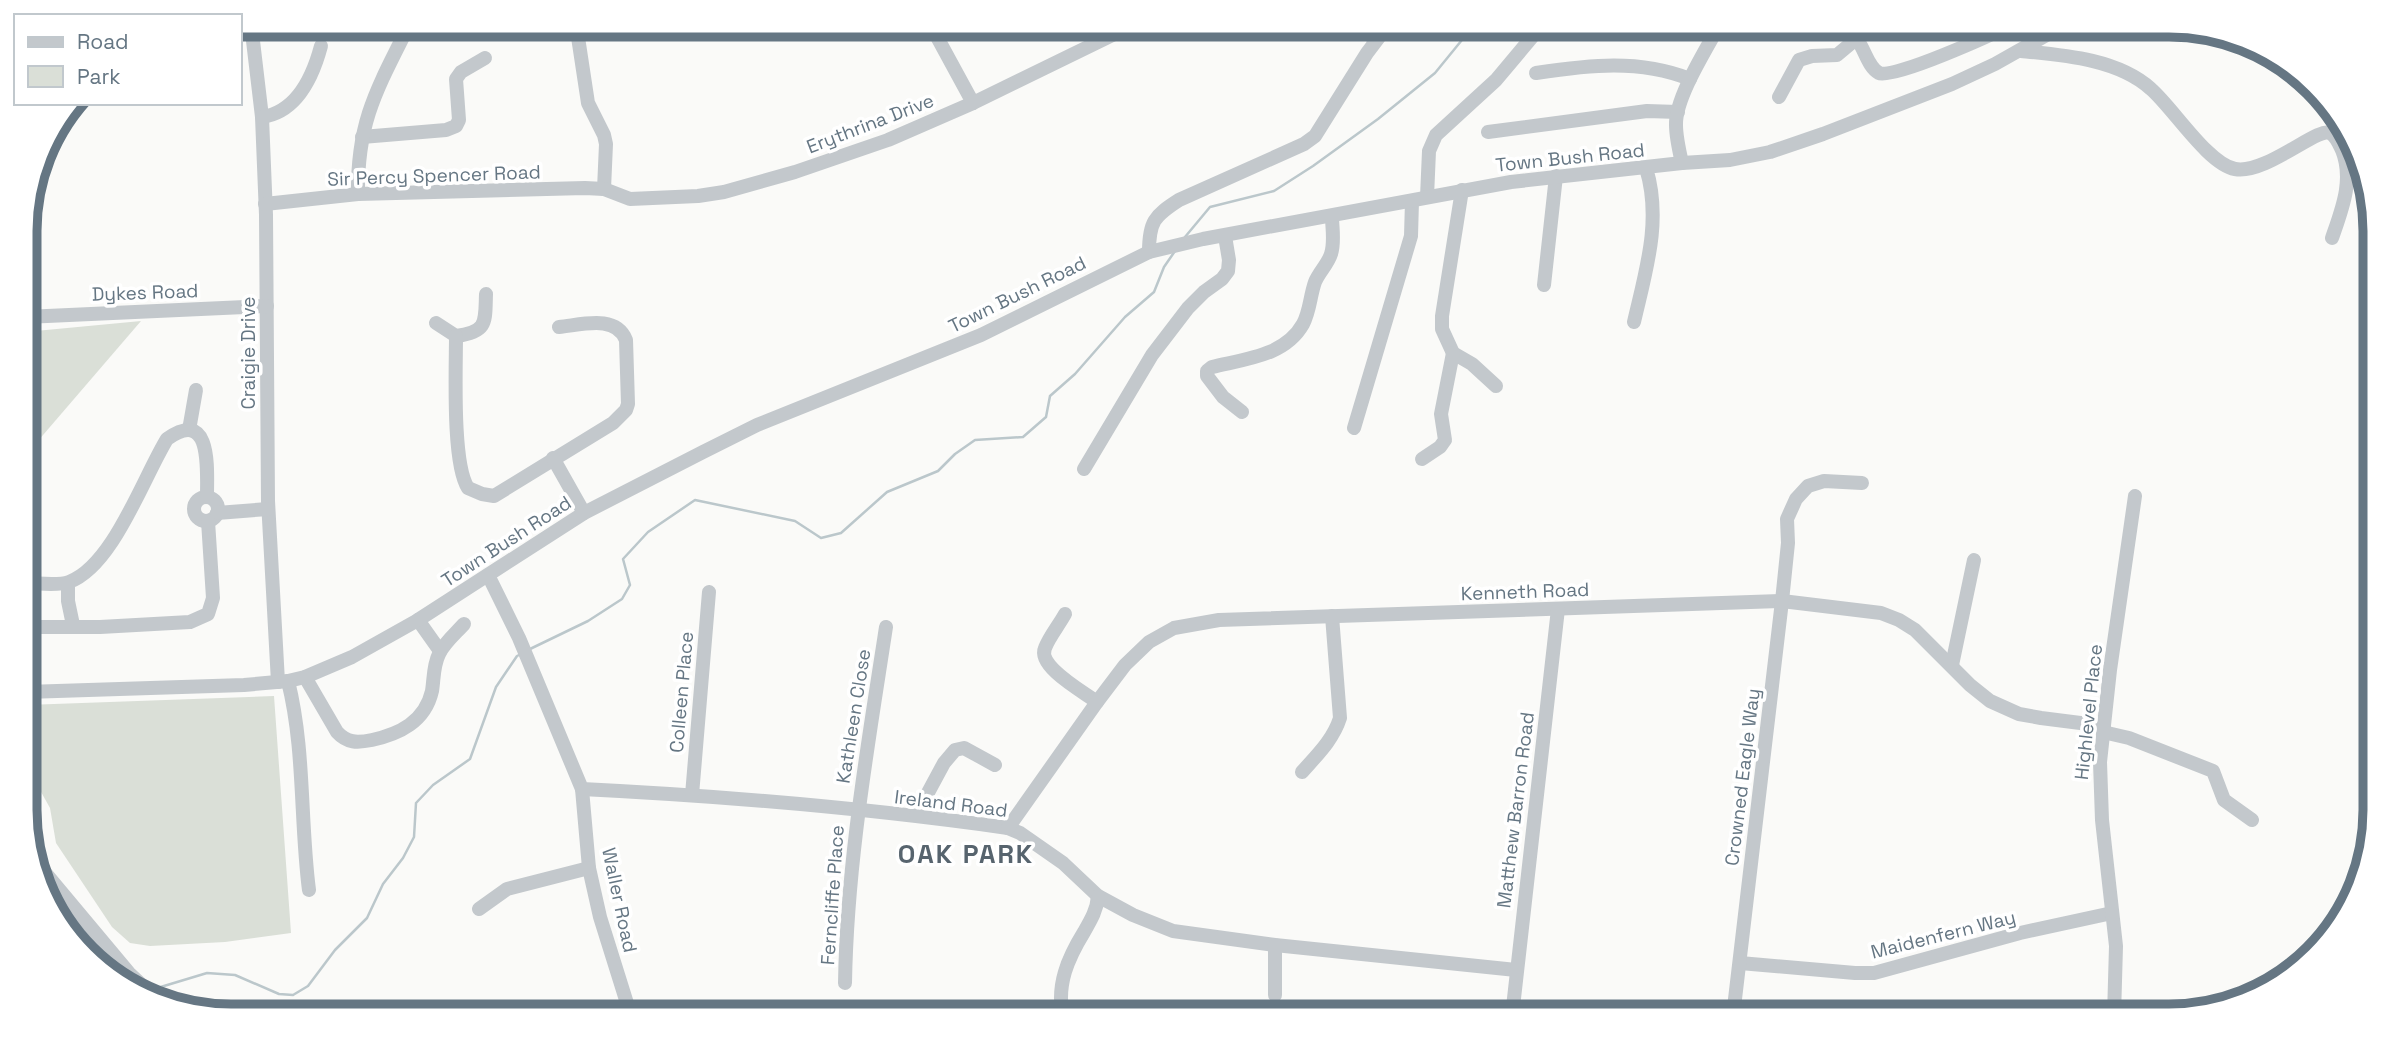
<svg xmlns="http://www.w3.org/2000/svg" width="2400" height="1041" font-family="'Space Grotesk',sans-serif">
<rect width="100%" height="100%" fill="#fafaf8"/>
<!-- built -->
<polygon fill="#e8e9e9" points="56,909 95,958 67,936"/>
<!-- green -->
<g fill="#dadfd7">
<polygon points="141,321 25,456 25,332"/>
<polygon points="274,696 291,933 225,942 150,946 130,943 112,927 56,843 50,808 26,765 26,705"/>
</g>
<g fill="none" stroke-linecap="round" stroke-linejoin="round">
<!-- stream -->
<g stroke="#bbc7cb" stroke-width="2.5">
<polyline points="1185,237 1210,207 1274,191 1313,166 1378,119 1435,73 1475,24"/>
<polyline points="530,649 588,621 622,599 630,585 623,559 648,532 695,500 795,521 821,538 841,533 887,492 938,471 955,454 975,440 1023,437 1046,417 1050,396 1075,374 1125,317 1154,292 1164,267 1175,251"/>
<polyline points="154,989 207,973 235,975 279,994 293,995 308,986 335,950 367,918 383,884 403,858 414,837 416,803 433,785 470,759 496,687 517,656 521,654"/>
</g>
<!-- minor -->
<g stroke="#c3c8cc" stroke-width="14">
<polyline points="251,24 262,117 266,215 268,501 278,682"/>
<polyline points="576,24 588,103 604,135 606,144 604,189"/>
<polyline points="930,24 973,103"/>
<polyline points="1362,24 1375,41"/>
<path d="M1844 24C1848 31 1854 35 1858 41 1865 50 1868 67 1879 73 1892 80 1994 34 2012 24"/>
<polyline points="2033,24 2040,37"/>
<path d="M2021 51C2063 55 2118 59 2151 89 2173 108 2208 164 2235 169 2265 175 2319 126 2330 133 2336 136 2339 144 2342 150 2354 180 2342 209 2332 238"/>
<path d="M1536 73C1589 65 1639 59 1690 79"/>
<polyline points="1779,97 1799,60 1812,56 1837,55 1874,24"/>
<path d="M262 117C297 112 313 76 321 46"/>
<polyline points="1488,132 1647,111 1678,112"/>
<polyline points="362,137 446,130 456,126 459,120 456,79 461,72 485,58"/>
<path d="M1682 163C1679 150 1676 137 1676 125 1675 98 1707 48 1720 24"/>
<polyline points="1462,190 1442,316 1442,329 1453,353 1472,364 1496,386"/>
<path d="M358 194C357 122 377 89 408 27"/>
<polyline points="1427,197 1429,151 1436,135 1496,80 1543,24"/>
<polyline points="265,204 358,194 585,188 604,189 630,199 698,196 724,192 795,172 888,140 973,103 1135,24"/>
<path d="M1149 252C1149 222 1154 216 1179 200L1304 144 1315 136 1367 53 1389 24"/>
<polyline points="1544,285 1556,176"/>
<polyline points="25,317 267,306"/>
<path d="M1634 322C1646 270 1662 220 1646 168"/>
<path d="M436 323 456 336C488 332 485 322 486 294"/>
<path d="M456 336C456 369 452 464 468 488L482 494 494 496 613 423 626 410 628 404 626 340C616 314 581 325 559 327"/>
<path d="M1242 412 1223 397 1207 376V371L1212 367C1245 359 1285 356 1303 324 1310 311 1310 296 1315 282 1319 272 1328 264 1331 254 1335 242 1332 228 1332 216"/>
<polyline points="1354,428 1411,236 1412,201"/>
<polyline points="189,430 196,390"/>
<polyline points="553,458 584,513"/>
<polyline points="1422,459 1440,447 1445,440 1441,414 1453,353"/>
<polyline points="1084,469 1152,355 1188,308 1204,292 1222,279 1228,271 1229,260 1225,236"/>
<circle cx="206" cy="509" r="12"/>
<polyline points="217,513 268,509"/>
<path d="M488 575 519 638 582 789C724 796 867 808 1008 828L1020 833 1063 863 1098 896 1133 915 1173 931 1275 945 1516 970"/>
<path d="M26 583C38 583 58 586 69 582 113 566 143 478 167 439 212 407 207 469 207 496"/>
<polyline points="68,583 68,601 73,625"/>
<path d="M1065 614C1059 625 1049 637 1045 648 1037 667 1084 692 1097 702"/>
<polyline points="418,620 440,651"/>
<polyline points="26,627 100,627 190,622 208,614 213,598 208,521"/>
<polyline points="1952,665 1974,560"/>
<path d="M305 677 337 732C347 743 357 743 372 740 399 734 425 722 432 691 434 679 433 666 439 654 444 643 456 633 464 624"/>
<path d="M288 681C305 749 300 820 309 890"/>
<polyline points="26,692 244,685 288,681 305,677 352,657 418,620 584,513 703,452 757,425 981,335 1149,252 1203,239 1511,182 1682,163 1730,160 1770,152 1823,134 1952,84 1995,64 2066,24"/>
<polyline points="2103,732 2129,738 2213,771 2224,800 2252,820"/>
<path d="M1302 772C1317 755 1333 740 1340 718L1332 616"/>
<polyline points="582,789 589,868 600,917 631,1016"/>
<polyline points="692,795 709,592"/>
<polyline points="916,815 944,763 955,750 964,748 995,765"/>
<polyline points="1008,828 1097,702 1125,665 1149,642 1174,628 1219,620 1782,601 1881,613 1899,620 1915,630 1970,685 1990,701 2019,714 2041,718 2104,726"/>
<polyline points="37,863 129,973 161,1003"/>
<polyline points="479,909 507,889 589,868"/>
<polyline points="1740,963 1855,973 1874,973 2020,933 2112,913"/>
<path d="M845 983C847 863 868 745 886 627"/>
<polyline points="1275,995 1275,945"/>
<path d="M1063 1016C1056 985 1068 958 1084 932 1091 920 1097 910 1098 896"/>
<polyline points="1512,1016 1558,609"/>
<polyline points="1733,1016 1782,601 1788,543 1787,519 1796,499 1808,486 1824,481 1862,483"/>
<polyline points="2114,1016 2116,946 2102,820 2100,762 2110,670 2135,496"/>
</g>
</g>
<g text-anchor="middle" stroke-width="7" stroke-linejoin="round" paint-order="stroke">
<!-- street labels -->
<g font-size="19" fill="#657683" stroke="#fff">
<text transform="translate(870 123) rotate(-21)" y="7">Erythrina Drive</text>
<text transform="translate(1570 157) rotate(-6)" y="7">Town Bush Road</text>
<text transform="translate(434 175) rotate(-2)" y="7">Sir Percy Spencer Road</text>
<text transform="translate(145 292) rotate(-2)" y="7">Dykes Road</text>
<text transform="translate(1017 294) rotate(-26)" y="7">Town Bush Road</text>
<text transform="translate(248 353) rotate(-90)" y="7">Craigie Drive</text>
<text transform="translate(506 541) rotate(-33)" y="7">Town Bush Road</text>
<text transform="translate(1525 591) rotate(-2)" y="7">Kenneth Road</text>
<text transform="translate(681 692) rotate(-85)" y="7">Colleen Place</text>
<text transform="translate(2088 712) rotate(-84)" y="7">Highlevel Place</text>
<text transform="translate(853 716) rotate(-81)" y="7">Kathleen Close</text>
<text transform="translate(1742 777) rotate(-83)" y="7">Crowned Eagle Way</text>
<text transform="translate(951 803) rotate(7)" y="7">Ireland Road</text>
<text transform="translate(1515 810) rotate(-83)" y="7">Matthew Barron Road</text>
<text transform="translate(832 895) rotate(-86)" y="7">Ferncliffe Place</text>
<text transform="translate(620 900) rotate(78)" y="7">Waller Road</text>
<text transform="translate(1943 934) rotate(-14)" y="7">Maidenfern Way</text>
</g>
<!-- district labels -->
<g font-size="26" font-weight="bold" letter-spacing="2" fill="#57646e" stroke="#fff">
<text x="966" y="863">OAK PARK</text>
</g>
</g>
<!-- crop -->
<path d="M0 0H2400V1041H0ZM231 37H2169A194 194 0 0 1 2363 231V810A194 194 0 0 1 2169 1004H231A194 194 0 0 1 37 810V231A194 194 0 0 1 231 37Z" fill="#fff" fill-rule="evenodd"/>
<path fill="none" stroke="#657683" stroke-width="9" d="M231 37H2169A194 194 0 0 1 2363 231V810A194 194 0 0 1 2169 1004H231A194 194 0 0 1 37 810V231A194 194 0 0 1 231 37Z"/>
<!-- legend -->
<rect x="14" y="14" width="228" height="91" fill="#ffffff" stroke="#c1c8cd" stroke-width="2"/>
<rect x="28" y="37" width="35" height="10" fill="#c3c8cc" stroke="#c1c8cd" stroke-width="2"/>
<text x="77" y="49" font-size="21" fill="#657683">Road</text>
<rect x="28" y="66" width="35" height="21" fill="#dadfd7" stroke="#c1c8cd" stroke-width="2"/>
<text x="77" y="84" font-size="21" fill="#657683">Park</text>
</svg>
